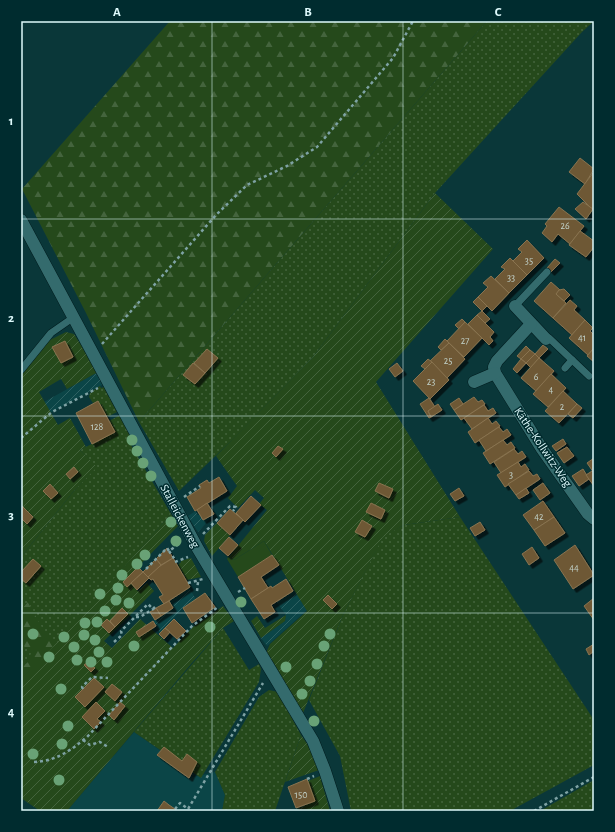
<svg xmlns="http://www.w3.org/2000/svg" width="615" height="832" font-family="'Alegreya Sans',sans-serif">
<defs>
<pattern id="industrial-furrows" width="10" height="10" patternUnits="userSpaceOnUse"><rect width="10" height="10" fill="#0b4547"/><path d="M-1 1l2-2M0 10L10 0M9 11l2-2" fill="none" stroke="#2e6162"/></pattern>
<pattern id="grass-dots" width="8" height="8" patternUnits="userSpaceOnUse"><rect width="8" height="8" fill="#25491b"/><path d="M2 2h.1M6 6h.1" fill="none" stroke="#44643d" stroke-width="1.8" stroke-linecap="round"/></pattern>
<pattern id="forest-firs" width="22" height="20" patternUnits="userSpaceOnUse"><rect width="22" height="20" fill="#25491b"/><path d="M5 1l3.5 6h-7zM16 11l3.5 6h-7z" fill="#44643d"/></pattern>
<pattern id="garden-furrows" width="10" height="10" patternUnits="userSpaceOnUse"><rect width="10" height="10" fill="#25491b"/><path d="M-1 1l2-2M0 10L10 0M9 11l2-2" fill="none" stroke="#44643d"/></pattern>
<filter id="shadow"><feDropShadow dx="3.5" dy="3.5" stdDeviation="0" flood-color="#0009"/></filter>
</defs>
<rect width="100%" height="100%" fill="#0a3739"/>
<!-- built -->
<polygon fill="#0b4547" points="134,732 161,751 157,756 189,778 215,772 225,795 222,811 67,811"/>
<!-- industrial -->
<g fill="url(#industrial-furrows)">
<polygon points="98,372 104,384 50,413 44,402"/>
<polygon points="197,510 203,520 214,514 198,532 188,516"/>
<polygon points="189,588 196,599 183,608 160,633 153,621 173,609 169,601"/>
<polygon points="295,589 307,610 267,646 261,638 285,621 286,615 276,601"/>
</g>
<!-- grass -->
<g fill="url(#grass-dots)">
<polygon points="487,21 594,21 582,32 435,193 313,357 235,437 179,491 139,422"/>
<polygon points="100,386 101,388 104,387 117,412 107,417 98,401 93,403 89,397 90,393"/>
<polygon points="120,415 130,434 127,438 171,514 21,685 21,557 73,492 96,467 80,450 115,432 109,421"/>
<polygon points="460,517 594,720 594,765 510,811 351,811 340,756 309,700 343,615 383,536 404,525"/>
<polygon points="223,628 249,670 259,664 261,669 259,682 201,778 134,732"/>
<polygon points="269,690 278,692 301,735 275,811 222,811 225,795 215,772 259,697"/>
<polygon points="594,780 594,811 540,811"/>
</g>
<!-- forest -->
<g fill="url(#forest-firs)">
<polygon points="170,21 487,21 139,422 86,313 22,189"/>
<polygon points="28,602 41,626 55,646 21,684 21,668 28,662 31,653 21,643 21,610"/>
</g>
<!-- garden -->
<g fill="url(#garden-furrows)">
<polygon points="435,193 493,249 376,382 460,517 404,525 383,537 343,615 303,713 266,653 270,644 307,611 264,541 234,560 229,557 267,510 259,504 264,498 255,490 238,508 228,498 237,486 216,456 313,357"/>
<polygon points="66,332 74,334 98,372 67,389 61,379 39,392 58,425 70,418 86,447 80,450 97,467 73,492 21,557 21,375 50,340"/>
<polygon points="171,514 178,526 123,582 127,586 131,583 138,591 147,583 154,591 104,641 112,648 140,619 173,648 193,627 223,606 234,621 223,628 191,664 67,811 40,811 21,798 21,683"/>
<polygon points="217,523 230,535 212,556 204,541 205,535"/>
<polygon points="191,558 201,577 187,580 178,565 181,562 181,561"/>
<polygon points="286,615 285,621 261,638 251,621 257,616 265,628"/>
<polygon points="301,735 308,745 319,770 285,782"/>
<polygon points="320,776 330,811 293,811 315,801 308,781"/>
</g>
<!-- pitch -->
<polygon fill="#25491b" points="264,541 272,555 238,577 227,559 228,557 234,560"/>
<!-- building -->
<g fill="#6e5936" stroke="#89734f" filter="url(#shadow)">
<polygon points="580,158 594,169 585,184 569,172"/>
<polygon points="593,173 594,207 592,209 577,194"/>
<polygon points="583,202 593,209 586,219 575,209"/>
<polygon points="559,207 584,226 570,244 558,234 552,242 542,233 547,226 545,224"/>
<polygon points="580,231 594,241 594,247 586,257 569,245"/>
<polygon points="527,240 544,258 527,275 513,261 522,252 518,249"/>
<polygon points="510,258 527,275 509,293 495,279 505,269 501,267"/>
<polygon points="555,259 560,263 551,272 547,268"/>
<polygon points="491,276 509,293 492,311 478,297 488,287 483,283"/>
<polygon points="551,282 560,290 556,294 566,303 553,318 534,301"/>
<polygon points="564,289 570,295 564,301 556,294 559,290"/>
<polygon points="478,297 487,306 482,311 473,302"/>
<polygon points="570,300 577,306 574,310 585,320 572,335 553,318"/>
<polygon points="482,311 490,319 485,323 477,315"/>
<polygon points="477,315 494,332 490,337 493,341 489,345 468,324"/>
<polygon points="462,319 465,322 459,329 455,325"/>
<polygon points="585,320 593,328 590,331 594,335 594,348 588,355 569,338"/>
<polygon points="465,322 482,338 464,357 447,341"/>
<polygon points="445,339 449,343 441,350 438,347"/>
<polygon points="65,341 73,357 61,363 52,347"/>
<polygon points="449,343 465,359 447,378 430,361"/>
<polygon points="543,345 548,349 539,358 535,354"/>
<polygon points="526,346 530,350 521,359 517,356"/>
<polygon points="594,348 594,362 587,356"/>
<polygon points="207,349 218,358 205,373 194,363"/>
<polygon points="530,350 535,354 526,363 521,359"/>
<polygon points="535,354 539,358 531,368 526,363"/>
<polygon points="539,358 554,371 536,391 521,378"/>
<polygon points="428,359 432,362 425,369 421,366"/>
<polygon points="521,359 526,363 517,373 513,369"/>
<polygon points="432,362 449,380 430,399 413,381"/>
<polygon points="193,363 205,373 195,384 183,375"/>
<polygon points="397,363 403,371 395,377 389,369"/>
<polygon points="551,374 566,388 548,407 533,394"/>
<polygon points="563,391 577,404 559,423 545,411"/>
<polygon points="474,397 478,402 482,400 485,404 461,420 454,410"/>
<polygon points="429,398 435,407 428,411 431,417 429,418 420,404"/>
<polygon points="459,398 463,404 454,410 450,404"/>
<polygon points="98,401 115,432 92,444 76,413"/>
<polygon points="438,404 442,410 431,417 428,411"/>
<polygon points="577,404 582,408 573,418 568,414"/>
<polygon points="484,405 488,411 493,408 496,413 472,429 464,418"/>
<polygon points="488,418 492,424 496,421 500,426 475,443 468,432"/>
<polygon points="499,427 503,432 507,429 511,435 486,451 479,440"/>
<polygon points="563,439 566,444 556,451 552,446"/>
<polygon points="503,440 507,445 511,442 515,448 490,464 483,453"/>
<polygon points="278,446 283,449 276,457 272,453"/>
<polygon points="567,447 574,456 564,463 557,453"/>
<polygon points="514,449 518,454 522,451 526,457 501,473 494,462"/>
<polygon points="594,458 594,473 587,463"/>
<polygon points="518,462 521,467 525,464 529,470 505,487 497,475"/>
<polygon points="74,467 78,472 70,479 66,474"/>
<polygon points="583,469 589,479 579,486 572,476"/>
<polygon points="529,471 533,476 537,474 540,479 516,495 508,484"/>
<polygon points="592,471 594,473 594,486 586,475"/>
<polygon points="219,477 227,491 195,511 187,497 201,488 199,485 207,480 209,483"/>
<polygon points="379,483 393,489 389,498 375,491"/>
<polygon points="543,483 550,493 540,500 533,490"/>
<polygon points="50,484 58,493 51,499 43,491"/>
<polygon points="459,488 464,496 455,501 450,494"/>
<polygon points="526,488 529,493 519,499 516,495"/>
<polygon points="251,496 261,505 245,522 236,513"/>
<polygon points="543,501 554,517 534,530 523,515"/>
<polygon points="207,503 214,514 203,520 197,510"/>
<polygon points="371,503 385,510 381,519 366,512"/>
<polygon points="22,506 33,517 27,524 21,518"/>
<polygon points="230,509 243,520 230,535 217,523"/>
<polygon points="554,517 565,533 545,546 534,530"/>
<polygon points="362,520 372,526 365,537 355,532"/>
<polygon points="480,522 485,530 475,536 470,528"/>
<polygon points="229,537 238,545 228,556 219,548"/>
<polygon points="575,545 594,575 573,589 554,560"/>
<polygon points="532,547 539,558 529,565 522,554"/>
<polygon points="167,548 173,558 161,565 156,559"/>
<polygon points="272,555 279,565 261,577 268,588 251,599 238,577"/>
<polygon points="173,558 190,587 164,604 159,597 163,595 153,579 151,580 148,577 154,571 153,565 156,564 157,568"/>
<polygon points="33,559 41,566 26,583 21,579 21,572"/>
<polygon points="156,559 161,565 148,577 143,572"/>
<polygon points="138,567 143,572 127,587 123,582"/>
<polygon points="143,572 149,578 137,590 131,583"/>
<polygon points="286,579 293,591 271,605 275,612 264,619 251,599 271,586 272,588"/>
<polygon points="205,593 215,607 192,623 183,608"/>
<polygon points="328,595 337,604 332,609 323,600"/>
<polygon points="594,598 594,620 584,606"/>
<polygon points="169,601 173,608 161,616 156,608"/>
<polygon points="122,608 128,614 115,627 110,621"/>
<polygon points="156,608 161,616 155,620 150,612"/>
<polygon points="107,619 115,627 109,633 101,625"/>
<polygon points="174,619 186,631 177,639 165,628"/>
<polygon points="153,621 156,626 139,637 136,632"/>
<polygon points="165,628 170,632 164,639 159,634"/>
<polygon points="594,644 594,651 589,655 586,649"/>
<polygon points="88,662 95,668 91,672 84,665"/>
<polygon points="94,678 104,687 85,707 75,697"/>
<polygon points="112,684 122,692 115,701 105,692"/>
<polygon points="96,702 105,711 97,719 101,722 94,729 82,717"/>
<polygon points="120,702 125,706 114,720 109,715"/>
<polygon points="164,747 182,761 187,754 197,762 189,778 157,755"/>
<polygon points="307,779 315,801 296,808 288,787"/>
<polygon points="164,801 169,805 178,811 157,811"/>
</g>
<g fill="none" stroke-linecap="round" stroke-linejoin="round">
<!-- lane casing -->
<g stroke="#001c1e" stroke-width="8">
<g id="lane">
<polyline points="515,306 547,272"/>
<polyline points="546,339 549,338 589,376"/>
<polyline points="565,368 572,360"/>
<polyline points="21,370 51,333 74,317"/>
</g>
</g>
<!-- street casing -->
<g stroke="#001c1e" stroke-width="13">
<g id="street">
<polyline points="21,220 198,549 313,741 325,771 338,811"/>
<polyline points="515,306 546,339"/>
<polyline points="531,324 497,361 494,367 495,373 542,449 588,514 594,519"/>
<polyline points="474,382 495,373"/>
</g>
</g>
<!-- path -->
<g stroke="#7ea2a4" stroke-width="2.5" stroke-dasharray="3 3" stroke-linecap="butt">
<polyline points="102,344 216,215 247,185 287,166 317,147 393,58 413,21"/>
<polyline points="21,438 52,412 98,388"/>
<polyline points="184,497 200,486"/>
<polyline points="203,534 230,506 236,507 233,511"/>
<polyline points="169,551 176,561"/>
<polyline points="175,562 188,557"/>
<polyline points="146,569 167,548 169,551 180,543"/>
<polyline points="188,583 203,579"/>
<polyline points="197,591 198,582"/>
<polyline points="238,592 245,588"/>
<polyline points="136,617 140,617 153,609"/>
<polyline points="114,642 122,635 121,631 148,604 153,609 155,607"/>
<polyline points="83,689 82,687 92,677 108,678"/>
<polyline points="83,740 90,745 100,742 108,747"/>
<path d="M34 762C56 761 70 751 87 737L192 626 218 607"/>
<polyline points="307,779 314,776"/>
<polyline points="175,809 180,803 188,809 263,683"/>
<polyline points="534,811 594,777"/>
</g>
<!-- lane -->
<use href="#lane" stroke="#346b6d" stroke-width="7"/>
<!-- street -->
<use href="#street" stroke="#346b6d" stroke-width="12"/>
</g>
<!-- trees -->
<g fill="#69a276">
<circle cx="132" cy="440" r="5.5"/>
<circle cx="137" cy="451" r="5.5"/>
<circle cx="143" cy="463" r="5.5"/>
<circle cx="151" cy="476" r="5.5"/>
<circle cx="171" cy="522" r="5.5"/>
<circle cx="176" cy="541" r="5.5"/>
<circle cx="145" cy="555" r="5.5"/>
<circle cx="137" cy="564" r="5.5"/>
<circle cx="122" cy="575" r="5.5"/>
<circle cx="118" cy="588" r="5.5"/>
<circle cx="100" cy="594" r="5.5"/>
<circle cx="116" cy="600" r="5.5"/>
<circle cx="241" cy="602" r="5.5"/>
<circle cx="129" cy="603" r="5.5"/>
<circle cx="105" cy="611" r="5.5"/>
<circle cx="97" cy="622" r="5.5"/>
<circle cx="85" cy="623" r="5.5"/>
<circle cx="210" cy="627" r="5.5"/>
<circle cx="33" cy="634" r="5.5"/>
<circle cx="330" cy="634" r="5.5"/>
<circle cx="84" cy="635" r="5.5"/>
<circle cx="64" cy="637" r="5.5"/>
<circle cx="95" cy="640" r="5.5"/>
<circle cx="134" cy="646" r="5.5"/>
<circle cx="324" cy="646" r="5.5"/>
<circle cx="74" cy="647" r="5.5"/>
<circle cx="99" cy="652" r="5.5"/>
<circle cx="49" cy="657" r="5.5"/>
<circle cx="77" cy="660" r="5.5"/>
<circle cx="91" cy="662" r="5.5"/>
<circle cx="107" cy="662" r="5.5"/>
<circle cx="317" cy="664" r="5.5"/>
<circle cx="286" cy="667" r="5.5"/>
<circle cx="310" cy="681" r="5.5"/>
<circle cx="61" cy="689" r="5.5"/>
<circle cx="302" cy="694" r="5.5"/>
<circle cx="314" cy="721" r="5.5"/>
<circle cx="68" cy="726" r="5.5"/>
<circle cx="62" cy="744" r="5.5"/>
<circle cx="33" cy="754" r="5.5"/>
<circle cx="59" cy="780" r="5.5"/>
</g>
<!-- grid -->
<path fill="none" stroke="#defafc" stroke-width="1" stroke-opacity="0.55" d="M212 21V811M403 21V811M21 219H594M21 416H594M21 613H594"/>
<g text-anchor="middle" stroke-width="3" stroke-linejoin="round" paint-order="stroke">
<!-- number labels -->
<g font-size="10" fill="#c2d2ca">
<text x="565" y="229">26</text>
<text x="529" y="264">35</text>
<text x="511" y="281">33</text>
<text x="582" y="341">41</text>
<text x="465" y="344">27</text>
<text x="448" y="364">25</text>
<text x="536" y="380">6</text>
<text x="431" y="385">23</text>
<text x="551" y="393">4</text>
<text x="562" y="410">2</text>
<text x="97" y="430">128</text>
<text x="511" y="478">3</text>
<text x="539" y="520">42</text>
<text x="574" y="571">44</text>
<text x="301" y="798">150</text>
</g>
<!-- street labels -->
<g font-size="12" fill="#defafc" stroke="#002c2f">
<text transform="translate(543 447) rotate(56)" y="4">Käthe-Kollwitz-Weg</text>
<text transform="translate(180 516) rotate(62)" y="4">Stalleickenweg</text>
</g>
</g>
<!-- border -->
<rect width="615" height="832" fill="none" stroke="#002c2f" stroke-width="44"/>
<rect x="22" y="22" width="571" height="788" fill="none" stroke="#defafc" stroke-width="1.5"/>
<g font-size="13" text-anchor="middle" font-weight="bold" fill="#defafc">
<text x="117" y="16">A</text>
<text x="308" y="16">B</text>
<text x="498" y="16">C</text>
<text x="11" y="125">1</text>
<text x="11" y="322">2</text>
<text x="11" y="519">3</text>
<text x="11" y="716">4</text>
</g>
</svg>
